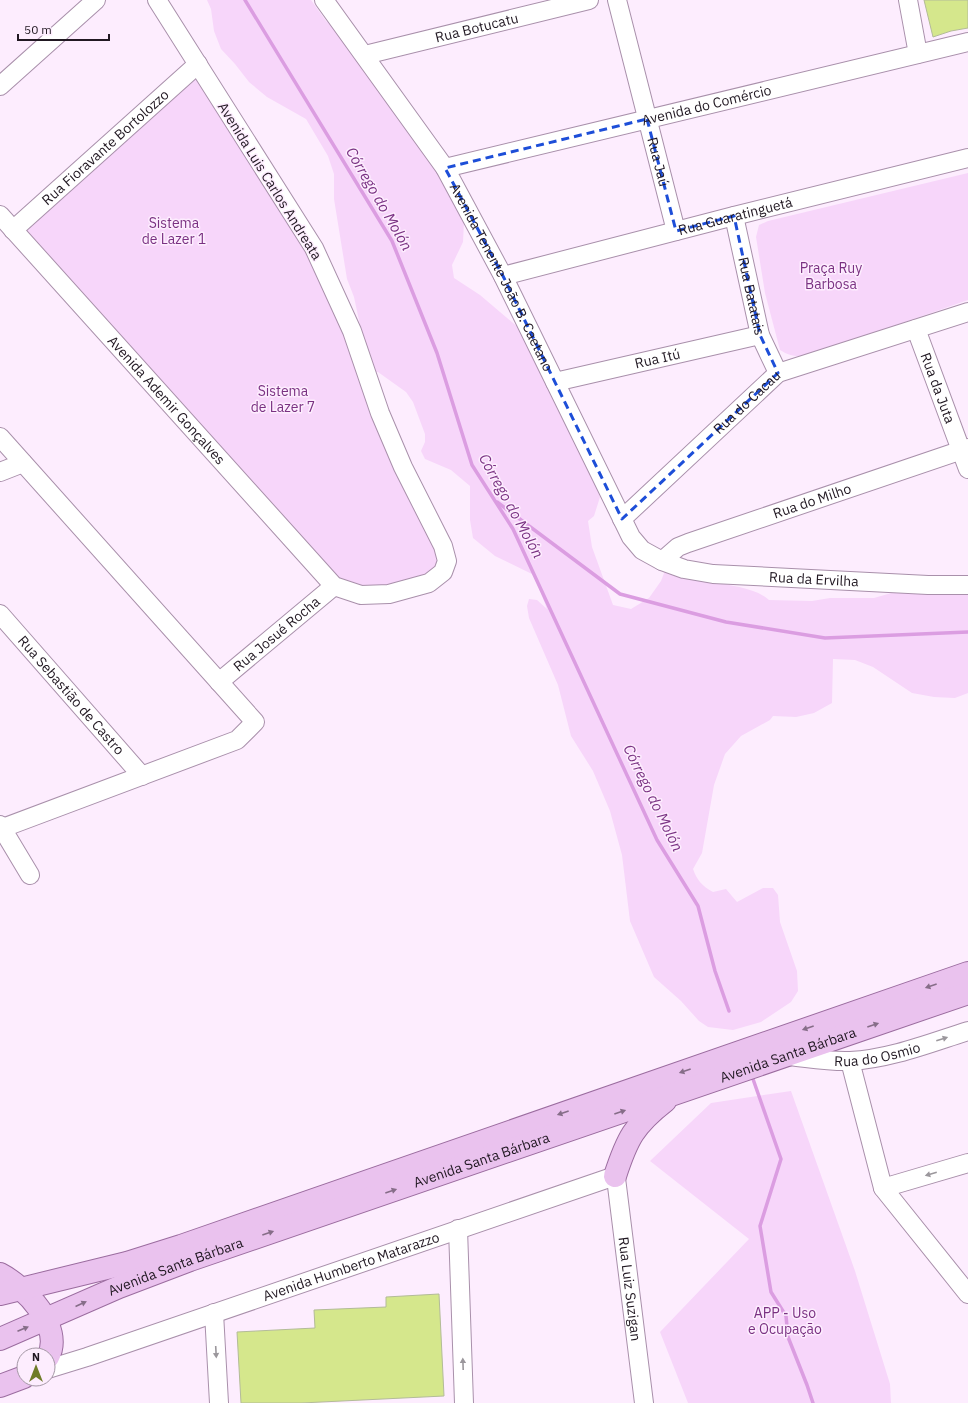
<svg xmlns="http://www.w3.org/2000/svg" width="968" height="1403" font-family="'IBM Plex Sans',sans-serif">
<rect width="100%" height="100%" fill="#fdedfe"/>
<!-- green -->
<g fill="#f7d6fa">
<path d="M207 0H311L326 21 353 42 409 116 464 221 463 242 452 265 454 278 480 295 526 334 584 445 600 497 594 516 588 521 592 547 613 605 631 609 649 598 661 581 668 563C683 569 698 576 714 581 731 587 755 587 769 600L812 601 830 598H874L895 592 968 589V693L955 698 934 697 912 693 873 667 855 660 833 659 832 703 814 713 796 717 773 716 770 720 741 736 725 754 714 785 702 853 693 869C697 880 702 886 713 892L726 889 737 902 763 888H773L778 895 780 922 797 971 798 991 791 1002 761 1022 733 1030 708 1027 699 1021 681 1001 654 977 630 921 622 855 610 811 593 771 571 736 558 685 529 618 527 606 529 599 537 600 547 609 534 575 495 556 473 538 470 520V486L451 470 425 459 421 451 425 442V434L413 402 406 392 378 372H368L443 572 389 594 334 586 13 230 198 64 364 344 354 297 347 279 334 199V174L328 156 306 119 267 97 249 82 235 64 221 49 214 31 211 9Z"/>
<path d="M968 173V300L808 356C797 357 789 356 780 350L765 293 756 237 759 225 768 221Z"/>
<polygon points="791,1091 855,1271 890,1384 891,1403 688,1403 660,1332 749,1239 650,1161 711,1103"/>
</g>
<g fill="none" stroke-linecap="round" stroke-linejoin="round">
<!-- stream -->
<g stroke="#db9de1" stroke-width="3.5">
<polyline points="245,0 392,241 437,353 472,465 513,529 657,840 698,906 715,971 729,1011"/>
<polyline points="497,502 620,594 726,622 825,638 968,632"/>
<polyline points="753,1079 781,1159 760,1226 771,1292 786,1316 788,1337 807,1385 813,1403"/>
</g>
</g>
<!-- building -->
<g fill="#d5e78c" stroke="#b3bb98">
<polygon points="924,0 968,0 968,28 951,31 933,37"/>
<polygon points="439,1294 444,1396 301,1403 241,1403 237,1332 315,1328 314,1310 386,1307 386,1297"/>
</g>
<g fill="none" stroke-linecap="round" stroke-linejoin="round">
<!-- minor casing -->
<g stroke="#a990ab" stroke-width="20">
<g id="minor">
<path id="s1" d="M324 0 445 168 503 276 631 537 642 550 662 561 684 569 713 574 928 585H968"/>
<path id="s2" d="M617 0 676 231"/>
<polyline points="908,0 918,54"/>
<path id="s3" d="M365 55 589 0"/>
<polyline points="0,86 96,0"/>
<path id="s4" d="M445 168 968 42"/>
<path id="s5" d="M0 215 334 586 361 595 389 594 429 583 443 572 447 561 443 546 403 467 380 413 352 331 314 248 157 0"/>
<path id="s6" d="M734 216 760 335 778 373"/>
<path id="s7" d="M13 230 198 64"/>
<path id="s8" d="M503 276 734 216 968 158"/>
<path id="s9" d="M916 329 968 469"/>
<path id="s10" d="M555 382 760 335"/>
<polyline points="0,437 255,722 237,740 0,829"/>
<polyline points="0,472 23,463"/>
<path id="s11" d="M622 519 778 373 968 312"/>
<path id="s12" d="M662 561 678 547 688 543 968 448"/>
<path id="s13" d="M0 614 142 776"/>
<path id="s14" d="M219 682 334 586"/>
<polyline points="0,825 30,875"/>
<path id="s15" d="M789 1056C808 1058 831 1062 850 1061 890 1059 930 1043 968 1031"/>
<polyline points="850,1061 883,1188 968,1294"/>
<polyline points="883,1188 968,1163"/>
<polyline points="458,1229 464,1403"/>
<polyline points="214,1313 219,1403"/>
<path id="s16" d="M48 1369 87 1357 615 1176 616 1178 644 1403"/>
</g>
</g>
<!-- major casing -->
<g stroke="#9b6c9f" stroke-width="24">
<g id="major">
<path d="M615 1176C627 1139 634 1125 665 1101"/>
<path d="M0 1274C25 1287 64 1327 48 1357"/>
<polyline points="0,1294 127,1263 181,1246 968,973"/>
<path id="s17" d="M0 1339 119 1287 190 1260 968 993"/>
<polyline points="0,1386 24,1377"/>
</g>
</g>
<!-- minor -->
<use href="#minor" stroke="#fff" stroke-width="18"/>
<!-- major -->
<use href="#major" stroke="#eac2ee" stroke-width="22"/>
</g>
<!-- one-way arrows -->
<defs><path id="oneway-solid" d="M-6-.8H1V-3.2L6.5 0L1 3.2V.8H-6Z"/></defs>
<g fill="#866d88">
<use href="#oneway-solid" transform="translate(931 986) rotate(161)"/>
<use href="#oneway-solid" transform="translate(873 1025) rotate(-19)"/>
<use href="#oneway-solid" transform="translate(808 1028) rotate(161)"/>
<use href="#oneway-solid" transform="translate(685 1071) rotate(161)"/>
<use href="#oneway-solid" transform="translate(620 1112) rotate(-19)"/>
<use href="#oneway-solid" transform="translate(563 1113) rotate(161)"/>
<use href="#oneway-solid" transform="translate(391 1191) rotate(-19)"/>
<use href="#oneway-solid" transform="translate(268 1233) rotate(-19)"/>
<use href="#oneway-solid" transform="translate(81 1304) rotate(-24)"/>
<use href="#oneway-solid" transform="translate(23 1329) rotate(-23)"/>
</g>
<g fill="#9b979c">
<use href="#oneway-solid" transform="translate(942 1039) rotate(-18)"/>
<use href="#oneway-solid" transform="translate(931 1174) rotate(164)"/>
<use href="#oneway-solid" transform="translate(216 1352) rotate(87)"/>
<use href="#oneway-solid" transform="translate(463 1364) rotate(-92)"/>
</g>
<!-- marked area -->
<path fill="none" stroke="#1d4ed8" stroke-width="3" stroke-dasharray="8 5" stroke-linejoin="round" d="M647 119 676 231 734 216 760 335 778 373 622 519 503 276 445 168Z"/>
<g text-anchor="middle" stroke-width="3" stroke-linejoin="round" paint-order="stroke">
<!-- street labels -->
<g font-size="14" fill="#211822" stroke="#fdedfe">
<text dy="5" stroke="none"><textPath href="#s3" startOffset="115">Rua Botucatu</textPath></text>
<text dy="5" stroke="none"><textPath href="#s4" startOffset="269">Avenida do Comércio</textPath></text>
<text dy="5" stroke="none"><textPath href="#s7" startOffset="124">Rua Fioravante Bortolozzo</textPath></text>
<text dy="5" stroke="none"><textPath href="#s2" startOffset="167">Rua Jaú</textPath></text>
<text transform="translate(270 181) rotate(58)" y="5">Avenida Luis Carlos Andreata</text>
<text dy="5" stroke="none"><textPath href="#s8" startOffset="240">Rua Guaratinguetá</textPath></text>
<text dy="5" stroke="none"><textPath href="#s1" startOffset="330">Avenida Tenente João B. Caetano</textPath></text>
<text dy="5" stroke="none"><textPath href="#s6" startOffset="82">Rua Batatais</textPath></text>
<text dy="5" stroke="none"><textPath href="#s10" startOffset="105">Rua Itú</textPath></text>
<text dy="5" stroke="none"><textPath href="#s9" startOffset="63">Rua da Juta</textPath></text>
<text dy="5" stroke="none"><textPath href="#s5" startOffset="249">Avenida Ademir Gonçalves</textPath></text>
<text dy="5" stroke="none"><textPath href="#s11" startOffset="171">Rua do Cacau</textPath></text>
<text dy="5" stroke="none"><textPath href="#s12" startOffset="163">Rua do Milho</textPath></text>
<text dy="5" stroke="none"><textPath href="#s1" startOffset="814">Rua da Ervilha</textPath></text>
<text dy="5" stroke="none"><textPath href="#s14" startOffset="75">Rua Josué Rocha</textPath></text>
<text dy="5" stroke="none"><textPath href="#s13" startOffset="108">Rua Sebastião de Castro</textPath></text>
<text dy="5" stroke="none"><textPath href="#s15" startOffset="89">Rua do Osmio</textPath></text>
<text dy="5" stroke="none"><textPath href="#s17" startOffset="838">Avenida Santa Bárbara</textPath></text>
<text dy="5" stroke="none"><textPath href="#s17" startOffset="514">Avenida Santa Bárbara</textPath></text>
<text dy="5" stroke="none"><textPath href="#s16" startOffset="320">Avenida Humberto Matarazzo</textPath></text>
<text dy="5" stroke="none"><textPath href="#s17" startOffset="190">Avenida Santa Bárbara</textPath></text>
<text dy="5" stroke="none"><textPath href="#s16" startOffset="713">Rua Luiz Suzigan</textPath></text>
</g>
<!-- park labels -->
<g font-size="14" fill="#7a3182" stroke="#fdedfe">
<text x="174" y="228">Sistema<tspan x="174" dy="16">de Lazer 1</tspan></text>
<text x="831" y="273">Praça Ruy<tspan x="831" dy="16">Barbosa</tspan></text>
<text x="283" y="396">Sistema<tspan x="283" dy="16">de Lazer 7</tspan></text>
<text x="785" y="1318">APP - Uso<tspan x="785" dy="16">e Ocupação</tspan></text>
</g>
<!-- water labels -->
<g font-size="15" font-style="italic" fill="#7b3384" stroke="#fdedfe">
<text transform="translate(379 199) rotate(60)" y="5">Córrego do Molón</text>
<text transform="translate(511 506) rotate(61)" y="5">Córrego do Molón</text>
<text transform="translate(653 798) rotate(64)" y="5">Córrego do Molón</text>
</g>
</g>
<!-- north arrow -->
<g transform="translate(36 1367)"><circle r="19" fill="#fdedfe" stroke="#a598a6"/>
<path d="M0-3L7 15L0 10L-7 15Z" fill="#6f7c29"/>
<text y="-6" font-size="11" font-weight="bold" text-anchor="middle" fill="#211822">N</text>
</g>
<!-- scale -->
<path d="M18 34v6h91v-6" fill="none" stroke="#211822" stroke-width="2"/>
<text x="24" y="34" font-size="12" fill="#211822" stroke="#fdedfe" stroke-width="3" paint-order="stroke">50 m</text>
</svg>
